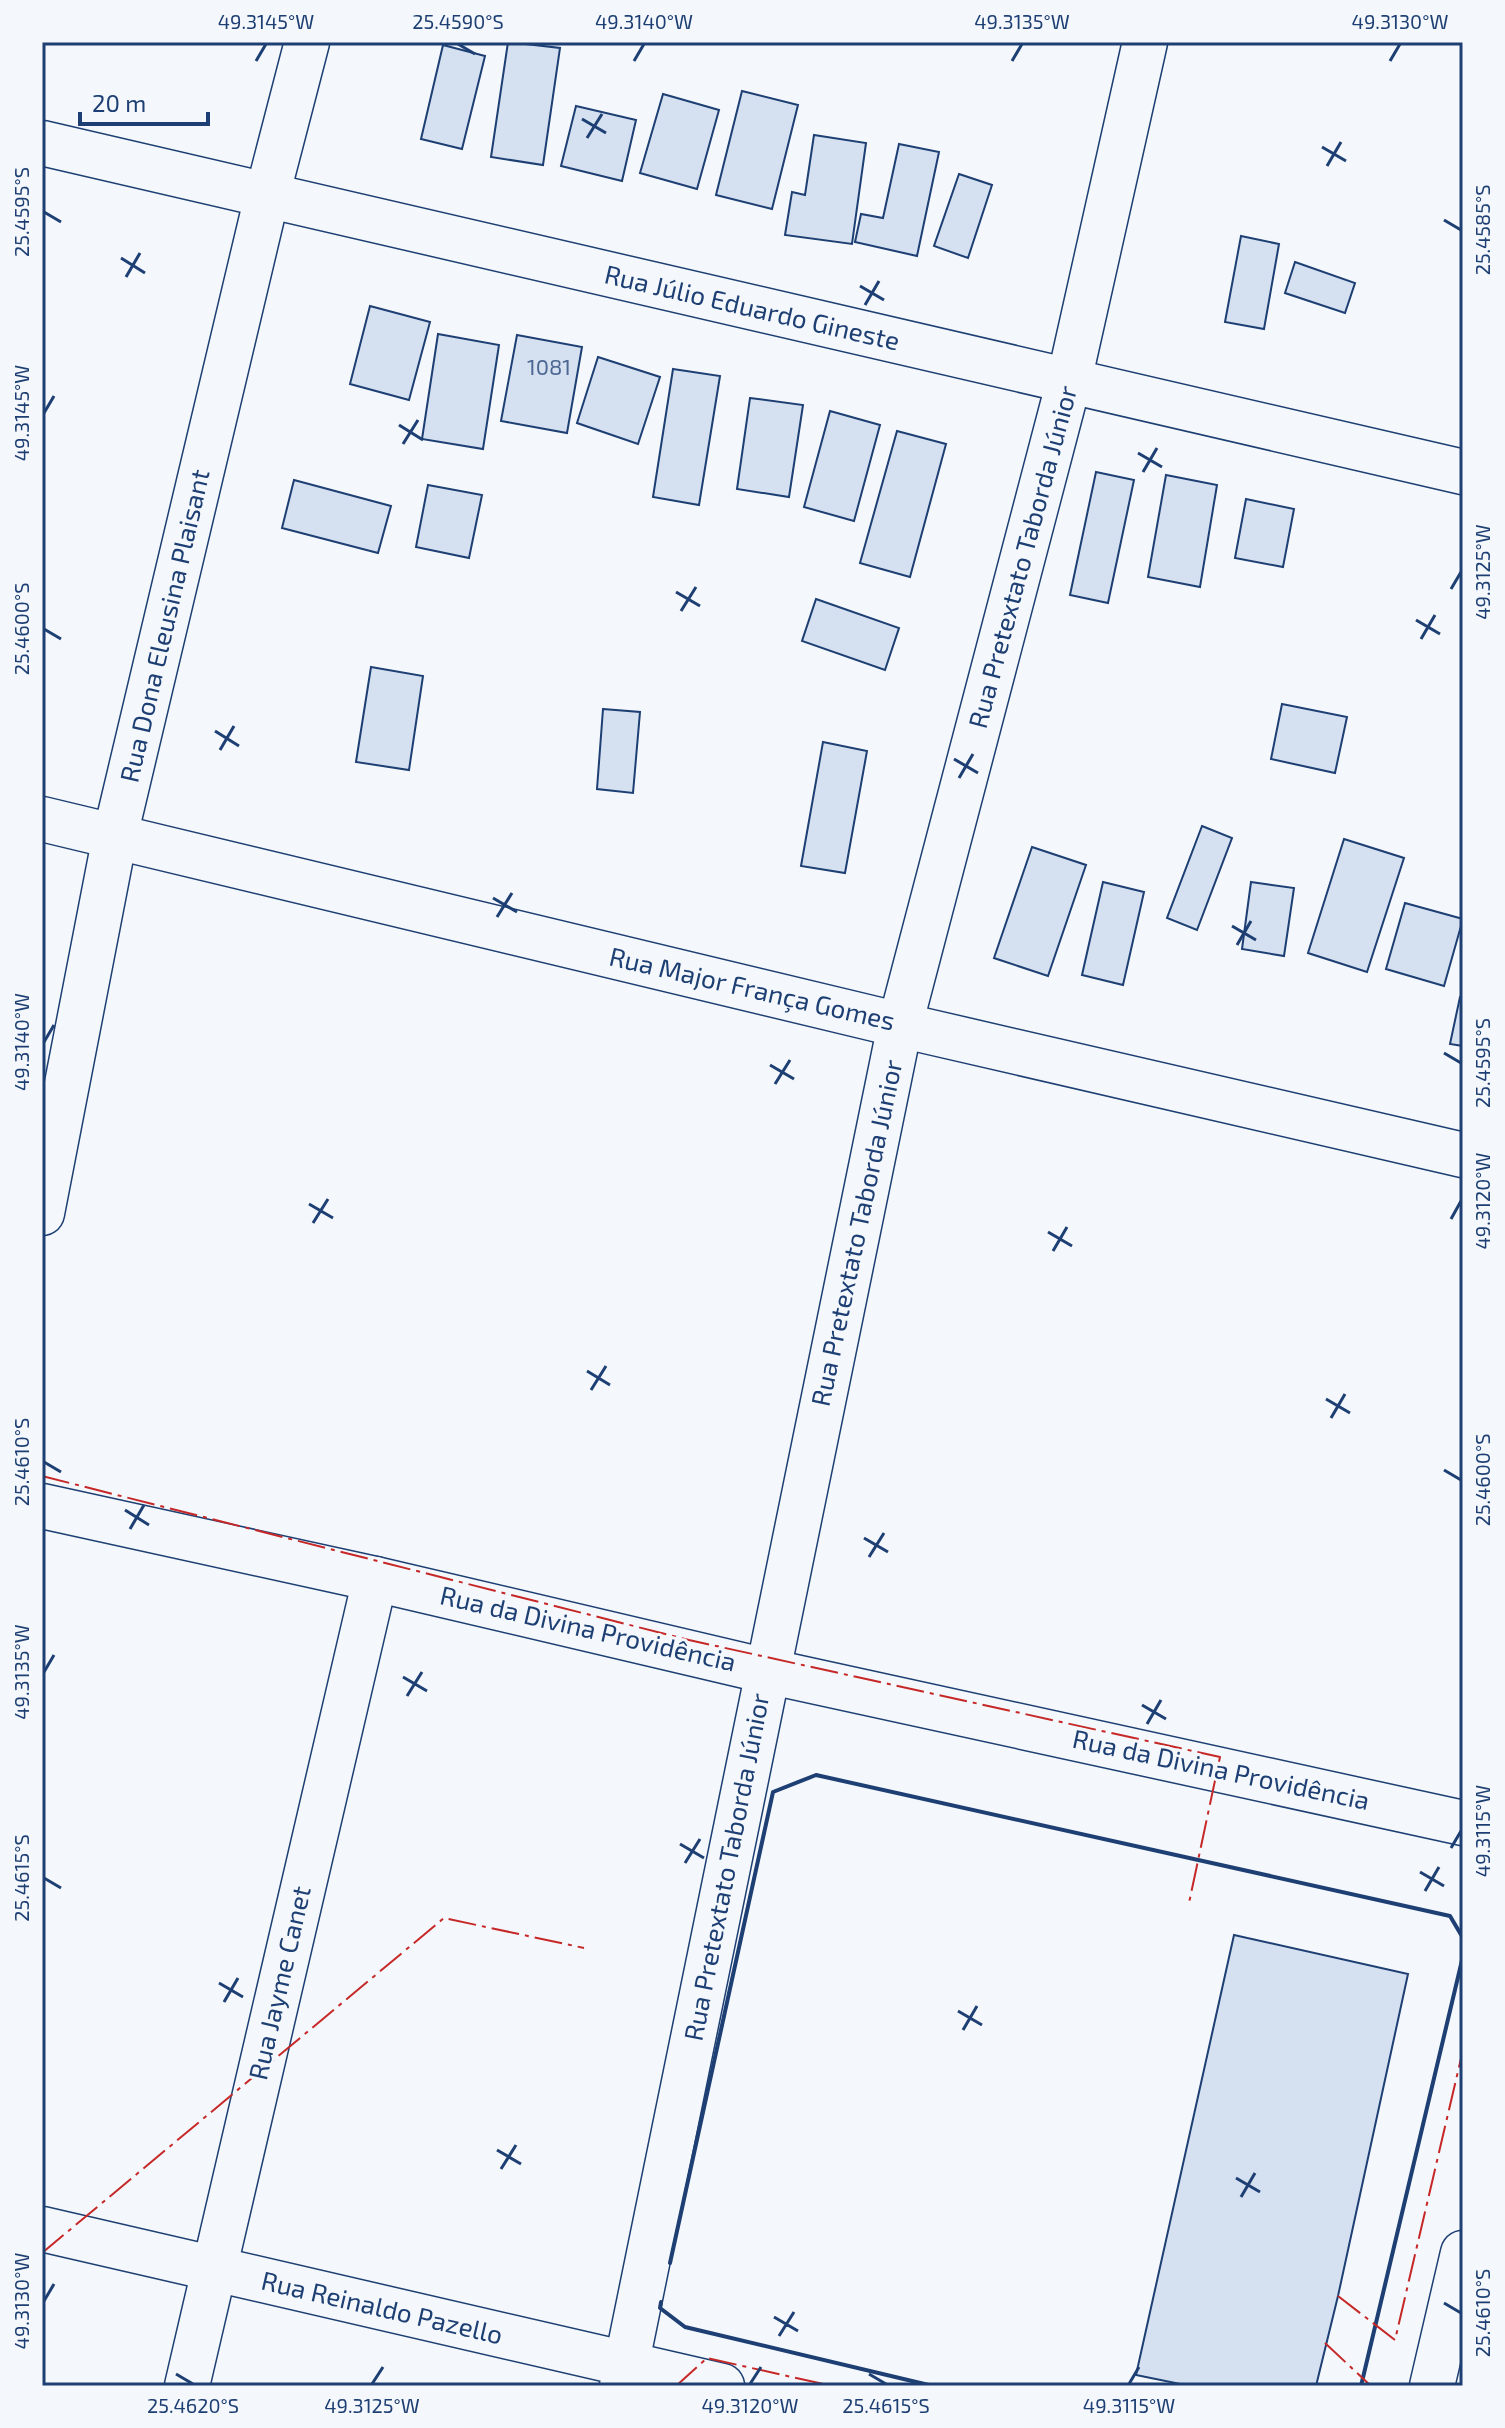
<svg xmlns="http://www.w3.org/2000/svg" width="1505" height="2428" font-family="'Exo 2',sans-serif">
<rect width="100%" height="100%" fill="#f4f7fb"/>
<!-- building -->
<g fill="#d5e0f0" stroke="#1d3f73" stroke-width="2">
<polygon points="508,42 560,48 543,165 491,157"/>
<polygon points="443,45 485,56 462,149 421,139"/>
<polygon points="742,91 798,105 772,209 716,195"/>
<polygon points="663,94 719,110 697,189 640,173"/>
<polygon points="576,106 636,120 622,181 561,166"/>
<polygon points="814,135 866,143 852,244 785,235 792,192 805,195"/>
<polygon points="899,144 939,152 917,256 855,242 861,214 883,218"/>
<polygon points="959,174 992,185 968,258 934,246"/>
<polygon points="1241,236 1279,244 1264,329 1225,322"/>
<polygon points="1295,262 1355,283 1345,313 1285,293"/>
<polygon points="370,306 430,322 409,400 350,384"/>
<polygon points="438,334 499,345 483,449 422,439"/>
<polygon points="517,335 582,347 567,433 501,421"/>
<polygon points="598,357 660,377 638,444 577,423"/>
<polygon points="673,369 720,376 699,505 653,497"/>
<polygon points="750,398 803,405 789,497 737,489"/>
<polygon points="830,411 880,425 854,521 804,507"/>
<polygon points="897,431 946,444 910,577 860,563"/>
<polygon points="1096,472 1134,480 1108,603 1070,595"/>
<polygon points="1166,475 1217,485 1200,587 1148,577"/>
<polygon points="294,480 391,506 378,553 282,528"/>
<polygon points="428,485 482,495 469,558 416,547"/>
<polygon points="1246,499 1294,509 1283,567 1235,558"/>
<polygon points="816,599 899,628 885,670 802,641"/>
<polygon points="371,667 423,676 409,770 356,762"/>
<polygon points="1282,704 1347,717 1335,773 1271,759"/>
<polygon points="603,709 640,712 633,793 597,789"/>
<polygon points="823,742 867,751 845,873 801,866"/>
<polygon points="1202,826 1232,838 1197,930 1167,918"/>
<polygon points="1344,839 1404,858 1367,972 1308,953"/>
<polygon points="1032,847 1086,865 1048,976 994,958"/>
<polygon points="1103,882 1144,892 1123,985 1082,975"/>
<polygon points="1251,882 1294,888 1284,956 1242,949"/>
<polygon points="1405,903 1463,919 1444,986 1386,969"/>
<polygon points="1460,997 1463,998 1463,1046 1450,1044"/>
<polygon points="1234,1935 1408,1974 1338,2296 1316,2386 1190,2386 1136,2375"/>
</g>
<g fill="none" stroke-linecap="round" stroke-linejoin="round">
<!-- minor casing -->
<g stroke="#1d3f73" stroke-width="47">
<g id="minor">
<polyline points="42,143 1463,472"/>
<polyline points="42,1213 115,836 267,196 307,42"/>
<polyline points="42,1506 375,1579 767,1671 1463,1823"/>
<polyline points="42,2229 722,2386"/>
<polyline points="187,2386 375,1579"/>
<polyline points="622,2386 900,1025 1069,381 1145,42"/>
<polyline points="1432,2386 1463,2253"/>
</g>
</g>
<!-- major casing -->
<g stroke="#1d3f73" stroke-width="47">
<polyline id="major" points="42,819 900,1025 1463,1155"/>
</g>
<!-- minor -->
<use href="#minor" stroke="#f4f7fb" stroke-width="44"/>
<!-- major -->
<use href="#major" stroke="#f4f7fb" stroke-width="44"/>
<!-- wall -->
<g stroke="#1d3f73" stroke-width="4">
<polyline points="670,2263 773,1792 816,1775 1450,1916 1463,1938"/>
<polyline points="661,2302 660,2308 685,2327 933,2386"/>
<polyline points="1361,2386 1463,1956"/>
</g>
<!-- power -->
<g stroke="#c62828" stroke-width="2" stroke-dasharray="28 6 4 6" stroke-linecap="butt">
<polyline points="42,1476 689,1640 1220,1757 1189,1903"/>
<polyline points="42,2253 444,1918 584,1948"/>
<polyline points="1338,2296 1395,2340 1463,2050"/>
<polyline points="1325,2343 1371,2386"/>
<polyline points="676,2386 707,2358 832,2386"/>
</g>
</g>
<!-- ticks -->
<path fill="none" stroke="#1d3f73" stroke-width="3" d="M458 44 475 54M256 61 266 44M634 61 644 44M1012 61 1022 44M1390 61 1400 44M582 119 606 133M587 138 602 114M1322 147 1346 161M1327 166 1341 142M44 212 61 222M1444 220 1461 230M121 258 145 273M126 277 140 253M860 286 884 300M865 305 879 281M44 413 54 396M399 425 423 440M403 444 418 420M1138 453 1162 467M1143 472 1157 448M1451 589 1461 572M676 592 700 606M681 611 696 587M1416 620 1440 634M44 629 61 639M1421 639 1435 615M215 731 239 746M220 750 234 726M954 759 978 773M959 778 973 754M493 898 517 912M497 917 512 893M1232 926 1256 940M1237 945 1251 921M44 1042 54 1025M1444 1053 1461 1063M770 1065 794 1079M775 1084 790 1060M309 1204 333 1218M1451 1219 1461 1201M313 1223 328 1199M1048 1232 1072 1246M1053 1251 1067 1227M587 1371 610 1385M591 1390 606 1366M1326 1399 1350 1413M1331 1418 1345 1394M44 1462 61 1472M1444 1470 1461 1480M125 1510 149 1525M130 1529 144 1505M864 1538 888 1552M869 1557 884 1533M44 1672 54 1655M403 1677 427 1691M407 1696 422 1672M1142 1705 1166 1719M1147 1724 1161 1700M680 1844 704 1858M1451 1848 1461 1831M685 1863 700 1839M1420 1872 1444 1886M44 1878 61 1888M1425 1891 1439 1867M219 1983 243 1997M224 2002 238 1978M958 2011 982 2025M963 2030 977 2006M497 2150 521 2164M501 2169 516 2145M1236 2178 1260 2192M1241 2197 1255 2173M44 2301 54 2284M1444 2303 1461 2313M774 2317 798 2331M779 2336 794 2312M176 2374 193 2384M869 2374 886 2384M372 2384 383 2367M750 2384 761 2367M1129 2384 1139 2367"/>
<g text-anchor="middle" stroke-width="6" stroke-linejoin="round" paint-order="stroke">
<!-- number labels -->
<g font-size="22" fill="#4b6792">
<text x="549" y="375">1081</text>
</g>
<!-- street labels -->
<g font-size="26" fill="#1d3f73" stroke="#f4f7fb">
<text transform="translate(752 308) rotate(13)" y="9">Rua Júlio Eduardo Gineste</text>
<text transform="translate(1023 557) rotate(-75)" y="9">Rua Pretextato Taborda Júnior</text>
<text transform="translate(165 626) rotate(-77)" y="9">Rua Dona Eleusina Plaisant</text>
<text transform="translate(752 989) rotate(13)" y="9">Rua Major França Gomes</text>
<text transform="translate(857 1233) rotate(-78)" y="9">Rua Pretextato Taborda Júnior</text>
<text transform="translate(588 1629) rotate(13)" y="9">Rua da Divina Providência</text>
<text transform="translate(1221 1770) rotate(12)" y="9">Rua da Divina Providência</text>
<text transform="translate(727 1867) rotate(-79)" y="9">Rua Pretextato Taborda Júnior</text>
<text transform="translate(280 1983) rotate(-77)" y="9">Rua Jayme Canet</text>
<text transform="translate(382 2308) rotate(13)" y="9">Rua Reinaldo Pazello</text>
</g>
</g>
<!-- border -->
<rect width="1505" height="2428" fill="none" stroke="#f4f7fb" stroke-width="88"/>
<!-- scale -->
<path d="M80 112v12h128v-12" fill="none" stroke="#1d3f73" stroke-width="4"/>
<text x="92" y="112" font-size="24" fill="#1d3f73" stroke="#f4f7fb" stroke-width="6" paint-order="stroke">20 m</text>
<rect x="44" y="44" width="1417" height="2340" fill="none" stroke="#1d3f73" stroke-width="3"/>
<g font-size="20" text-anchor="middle" fill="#1d3f73">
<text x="266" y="29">49.3145°W</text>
<text x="458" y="29">25.4590°S</text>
<text x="644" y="29">49.3140°W</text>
<text x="1022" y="29">49.3135°W</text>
<text x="1400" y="29">49.3130°W</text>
<text transform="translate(22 212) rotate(-90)" y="7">25.4595°S</text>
<text transform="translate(1483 230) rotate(-90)" y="7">25.4585°S</text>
<text transform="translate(22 413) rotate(-90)" y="7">49.3145°W</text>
<text transform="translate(1483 572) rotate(-90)" y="7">49.3125°W</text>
<text transform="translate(22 629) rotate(-90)" y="7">25.4600°S</text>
<text transform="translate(22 1042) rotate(-90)" y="7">49.3140°W</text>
<text transform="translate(1483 1063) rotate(-90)" y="7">25.4595°S</text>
<text transform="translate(1483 1201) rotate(-90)" y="7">49.3120°W</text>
<text transform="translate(22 1462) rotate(-90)" y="7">25.4610°S</text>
<text transform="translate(1483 1480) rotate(-90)" y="7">25.4600°S</text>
<text transform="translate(22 1672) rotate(-90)" y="7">49.3135°W</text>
<text transform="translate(1483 1831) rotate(-90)" y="7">49.3115°W</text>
<text transform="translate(22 1878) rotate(-90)" y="7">25.4615°S</text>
<text transform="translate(22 2301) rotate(-90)" y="7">49.3130°W</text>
<text transform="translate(1483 2313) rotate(-90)" y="7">25.4610°S</text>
<text x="193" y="2413">25.4620°S</text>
<text x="372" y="2413">49.3125°W</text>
<text x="750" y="2413">49.3120°W</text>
<text x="886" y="2413">25.4615°S</text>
<text x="1129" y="2413">49.3115°W</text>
</g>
</svg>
